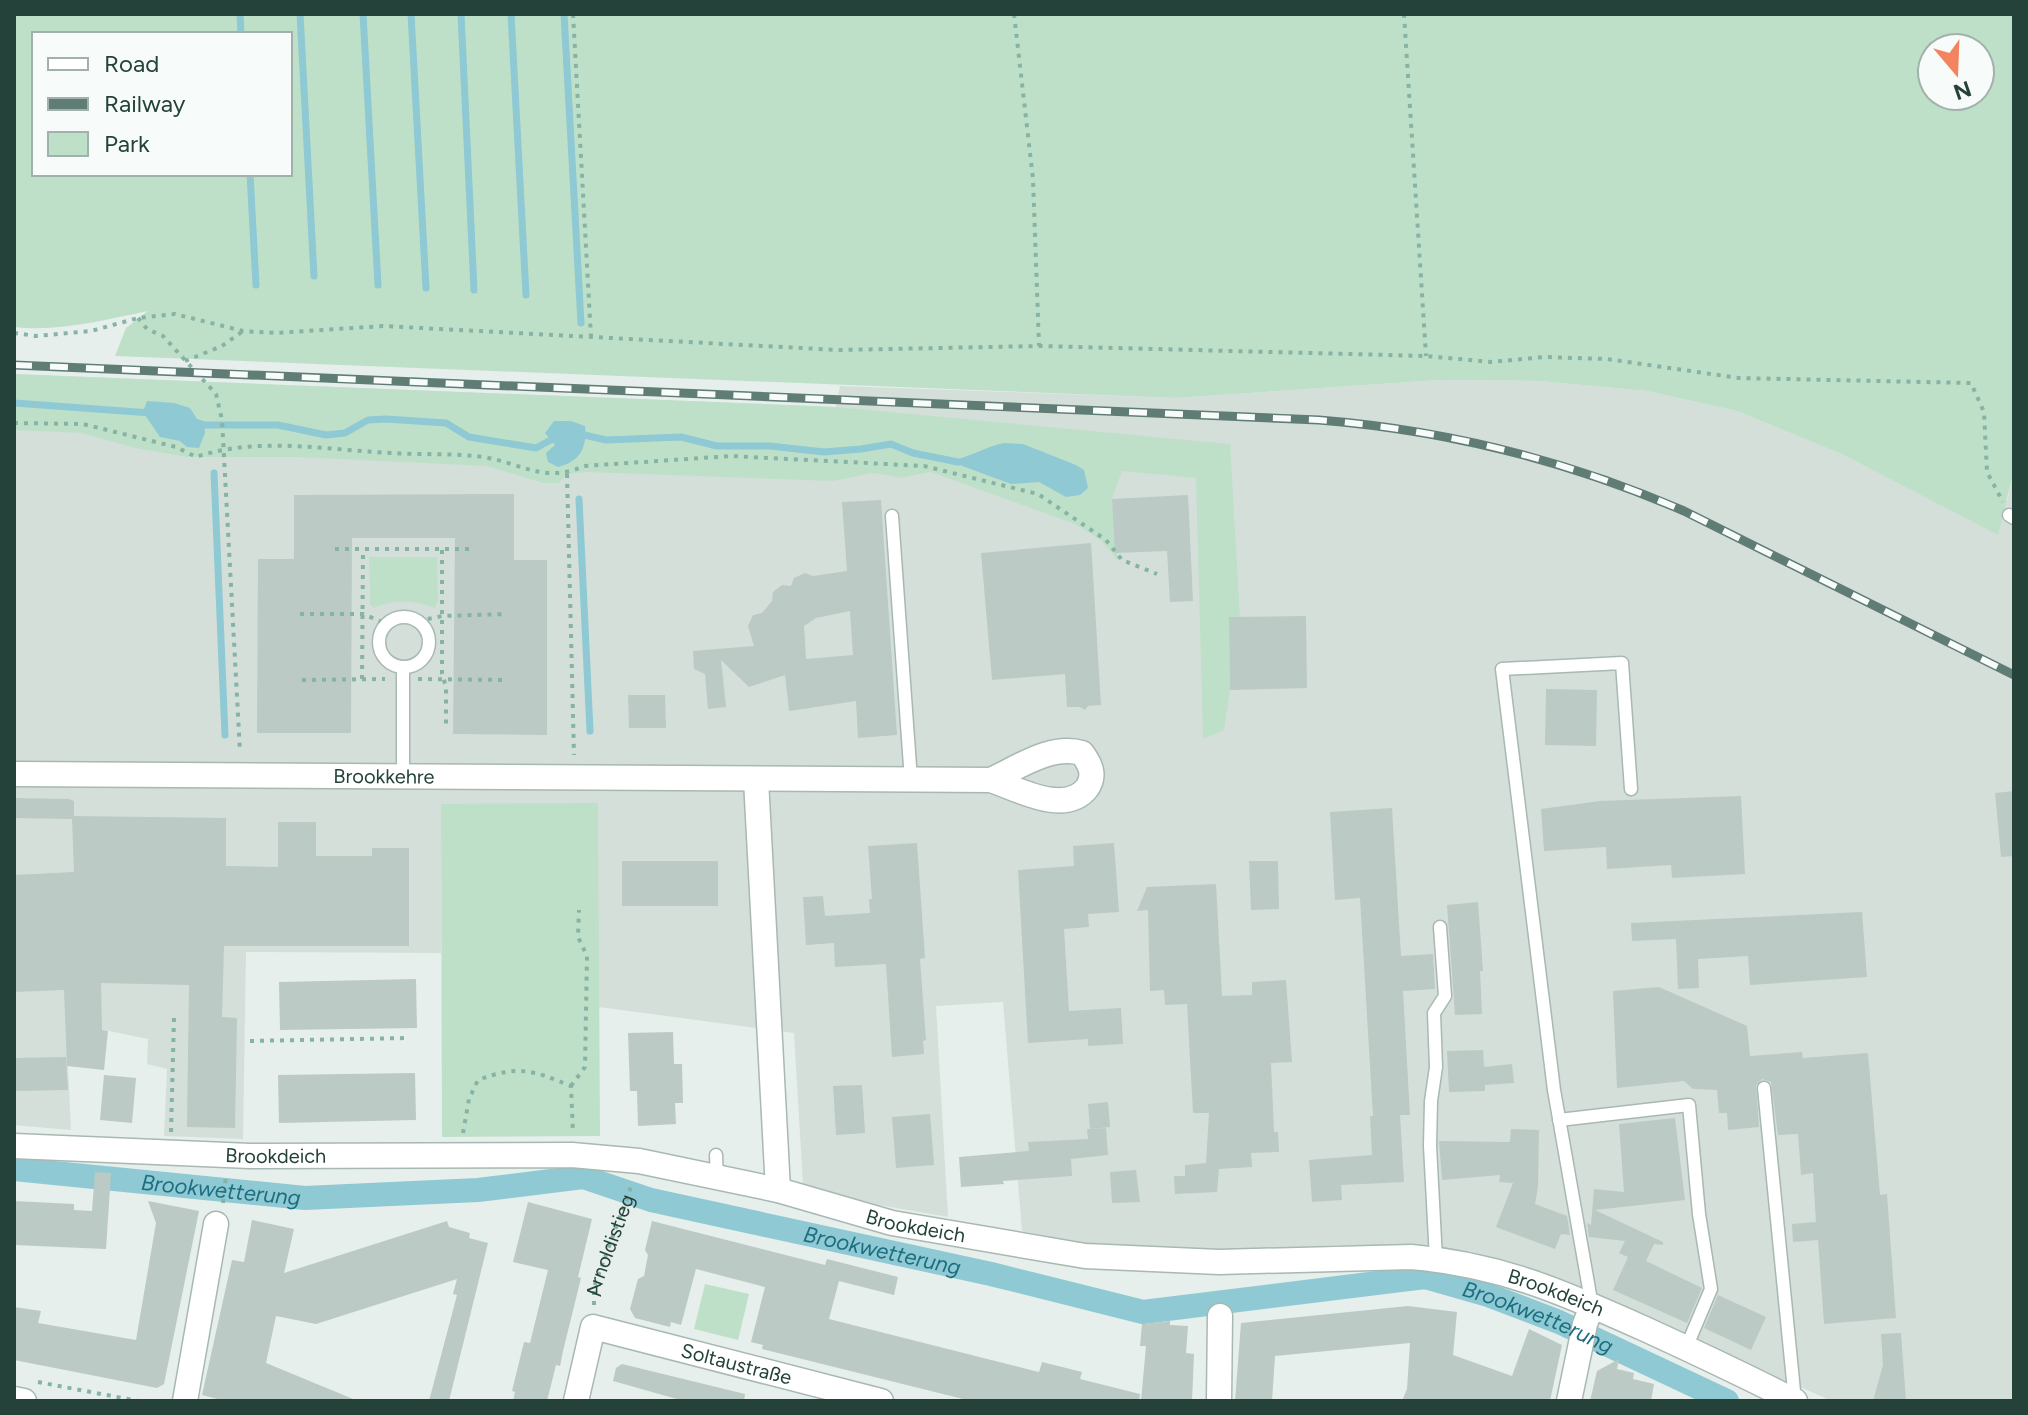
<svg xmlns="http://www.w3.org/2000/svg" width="2028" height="1415" font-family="Figtree,sans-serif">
<rect width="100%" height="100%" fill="#e6efeb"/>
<!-- built -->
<polygon fill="#d4dfda" points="14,374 836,407 840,386 1176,398 1439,380 1539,381 1647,391 1737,411 1846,456 2007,501 2014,470 2014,1401 1832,1401 1592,1295 1525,1268 1469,1251 1408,1245 1336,1245 1243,1251 1093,1246 1022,1231 1003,1002 936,1006 948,1217 879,1205 803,1185 794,1033 599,1007 593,804 441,804 441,953 246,952 243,1139 164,1136 167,1069 147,1064 148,1039 66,1022 71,1130 14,1125"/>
<!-- green -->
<g fill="#bfe0c8" fill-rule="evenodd">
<path d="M14 14H2014V470L1998 535 1846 456 1737 411 1647 391 1539 381 1439 380 1176 398 115 356 126 328 148 311C104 320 59 332 14 327ZM34 34H290V174H34ZM1932 48H1980V96H1932Z"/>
<polygon points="14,374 836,407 1230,444 1240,617 1229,618 1230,690 1224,730 1203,739 1196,478 1122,471 1112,499 1118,561 1101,540 1075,524 931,472 901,478 874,473 832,481 587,472 567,474 559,483 543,483 487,466 296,457 187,457 135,448 82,433 14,430"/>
<path d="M369 557H437L438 600 435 608C412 600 396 599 374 608L370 604Z"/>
<polygon points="598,803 600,1136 442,1137 441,804"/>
<polygon points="705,1284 749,1294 738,1340 694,1329"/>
</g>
<!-- water -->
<g fill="#8ec9d4">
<polygon points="147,401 174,403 190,408 197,419 204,421 205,433 199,448 187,447 180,441 160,437 143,412"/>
<path d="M554 421H571L585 426C587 449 580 461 558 467L548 462 546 453 555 445 545 433Z"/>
<path d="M1004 443 1023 444 1076 465 1084 470 1088 488 1080 495 1066 497 1039 482 1011 484 949 461C969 458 984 447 1004 443Z"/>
</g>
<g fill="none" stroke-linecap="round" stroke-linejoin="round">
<!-- stream -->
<g stroke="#8ec9d4" stroke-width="7">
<polyline points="240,14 241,34"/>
<polyline points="300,14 314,276"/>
<polyline points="363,14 378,285"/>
<polyline points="411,14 426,288"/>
<polyline points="461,14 474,290"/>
<polyline points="511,14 526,295"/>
<polyline points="564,14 581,323"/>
<polyline points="250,174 256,285"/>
<polyline points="14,403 151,413"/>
<polyline points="197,425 278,425 326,435 345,433 368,420 386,419 446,423 469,437 536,448 556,437"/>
<polyline points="580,434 606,440 681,437 717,446 770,446 824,452 861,449 891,444 913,453 958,462"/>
<polyline points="214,473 225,735"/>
<polyline points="579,499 590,731"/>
</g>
<!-- canal -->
<path stroke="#8ec9d4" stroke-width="24" id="s1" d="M14 1169 305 1198 478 1190 583 1177 651 1200 991 1274 1143 1312 1425 1277 1488 1295 1559 1322 1727 1401"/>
</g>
<!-- building -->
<g fill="#bbcac4" fill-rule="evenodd">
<polygon points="514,494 514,560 547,560 547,735 453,734 455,538 352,538 351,733 257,733 258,559 294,559 294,495"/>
<polygon points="1188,495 1193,601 1170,602 1167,551 1115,553 1112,499"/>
<path d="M881 500 897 735 858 738 856 701 789 711 785 675 749 687 721 660 726 707 708 709 705 674 694 669 693 651 754 646 748 626 753 615 762 613 772 601 773 592 782 585 791 586 794 578 805 573 813 576 847 571 842 502ZM850 611 853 655 806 659 804 626 816 618Z"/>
<polygon points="1091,543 1101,705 1088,706 1085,710 1080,707 1067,707 1065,674 992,680 981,553"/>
<polygon points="1306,616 1307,688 1230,690 1229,617"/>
<polygon points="1546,689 1597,690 1596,746 1545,745"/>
<polygon points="628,695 665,695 666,728 629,728"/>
<polygon points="2014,791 2014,856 2001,857 1995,793"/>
<polygon points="1741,796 1745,874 1672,878 1671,865 1607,869 1606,847 1544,851 1541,809 1600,801"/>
<polygon points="14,798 69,799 74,801 74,816 226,818 226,866 278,867 278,822 316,822 316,856 372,856 372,848 409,848 409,946 224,946 222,1017 237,1018 235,1128 187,1127 189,985 101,983 102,1030 108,1031 104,1070 67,1066 64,990 14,992 14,875 74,872 72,819 14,818"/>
<polygon points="1392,808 1401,956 1433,954 1435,989 1403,991 1410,1115 1400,1115 1404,1182 1341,1185 1342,1200 1312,1202 1309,1160 1372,1155 1370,1116 1373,1116 1360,898 1335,900 1330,812"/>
<polygon points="917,843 925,958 920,959 926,1040 923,1041 924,1054 892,1057 886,964 835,967 834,943 806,945 803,897 823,896 825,916 870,913 869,899 872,899 868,846"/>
<polygon points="1114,843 1119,912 1088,914 1089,927 1064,929 1069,1011 1121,1008 1123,1044 1088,1046 1088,1039 1028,1043 1018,870 1074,866 1073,846"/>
<rect x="622" y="861" width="96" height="45"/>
<polygon points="1249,861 1278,861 1279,909 1251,910"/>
<polygon points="1216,884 1222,996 1252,995 1252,982 1286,980 1292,1062 1271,1063 1274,1132 1278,1132 1279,1152 1251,1153 1252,1167 1219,1169 1217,1192 1175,1194 1174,1176 1185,1176 1185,1165 1206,1163 1209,1113 1193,1113 1187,1004 1165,1005 1164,990 1150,991 1148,910 1137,911 1147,887"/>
<polygon points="1478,902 1483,971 1480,971 1482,1014 1455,1015 1447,905"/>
<polygon points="1862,912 1867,977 1750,985 1748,956 1698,959 1699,988 1678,989 1676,939 1632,941 1631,923"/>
<polygon points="416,979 417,1028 280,1030 279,982"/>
<polygon points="1659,987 1747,1026 1750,1056 1802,1052 1803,1058 1868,1053 1880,1195 1887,1194 1896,1318 1824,1324 1818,1240 1793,1242 1792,1224 1816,1222 1813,1173 1801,1175 1798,1134 1778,1135 1771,1082 1762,1079 1756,1085 1759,1127 1728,1130 1727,1113 1719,1113 1717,1090 1693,1089 1684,1081 1617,1088 1613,991"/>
<polygon points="673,1032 674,1064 682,1064 683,1103 675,1103 676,1124 638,1126 637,1091 630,1091 628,1033"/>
<polygon points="1483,1050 1484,1067 1512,1064 1514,1083 1485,1085 1485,1091 1449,1092 1447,1051"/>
<polygon points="66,1057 68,1090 14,1091 14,1058"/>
<polygon points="415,1073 416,1120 279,1123 278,1075"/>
<polygon points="104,1075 136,1078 132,1123 100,1120"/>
<polygon points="862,1085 865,1133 836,1135 833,1086"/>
<polygon points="1108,1102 1110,1127 1090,1129 1088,1104"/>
<polygon points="930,1114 934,1165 896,1168 892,1117"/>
<polygon points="1675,1118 1685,1200 1595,1210 1663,1242 1663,1245 1654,1244 1646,1261 1702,1288 1687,1323 1613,1290 1628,1257 1619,1253 1625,1241 1589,1237 1587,1223 1591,1225 1594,1189 1624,1192 1619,1124"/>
<polygon points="1106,1128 1108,1155 1071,1159 1072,1176 1003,1181 1004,1184 961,1187 959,1157 1029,1151 1028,1142 1088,1139 1087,1129"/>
<polygon points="1511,1129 1539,1130 1538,1187 1535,1204 1567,1216 1570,1235 1561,1234 1555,1249 1496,1227 1513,1183 1499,1182 1500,1175 1442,1180 1439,1141 1510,1142"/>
<polygon points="1136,1170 1140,1202 1112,1203 1110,1172"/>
<polygon points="95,1172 111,1173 106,1249 14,1245 14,1201 74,1204 74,1210 92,1211"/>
<polygon points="148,1201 199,1211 164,1384 157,1388 14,1360 14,1307 41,1311 38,1323 136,1340 156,1223"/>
<polygon points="528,1202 592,1219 578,1277 581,1278 563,1351 560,1366 556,1365 547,1401 513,1401 515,1392 512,1391 524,1342 530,1343 548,1270 513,1262"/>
<polygon points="252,1220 294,1229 284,1273 447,1221 449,1227 470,1233 469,1238 488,1243 449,1401 429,1401 457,1295 453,1294 457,1279 316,1324 276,1316 266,1363 358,1401 225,1401 202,1395 232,1260 244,1262"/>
<polygon points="652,1221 825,1265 827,1259 898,1277 894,1295 839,1281 829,1319 1039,1372 1042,1362 1082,1372 1080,1379 1140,1394 1139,1401 971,1401 762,1349 763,1345 751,1342 765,1287 696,1269 681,1325 671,1322 670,1327 635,1318 630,1309 638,1279 644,1276 648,1255 645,1250"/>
<polygon points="1718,1295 1766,1317 1751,1350 1704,1328"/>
<polygon points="1408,1306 1457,1312 1453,1355 1512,1376 1529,1329 1562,1345 1550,1401 1402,1401 1407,1389 1410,1343 1275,1356 1272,1401 1235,1401 1241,1323"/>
<polygon points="1170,1321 1170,1325 1188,1326 1186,1353 1194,1354 1192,1401 1141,1401 1146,1346 1140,1346 1142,1324"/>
<polygon points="1901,1333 1906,1401 1873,1401 1883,1365 1881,1334"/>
<polygon points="1619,1359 1617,1369 1634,1373 1633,1379 1654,1384 1651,1401 1590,1401 1597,1371"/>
<polygon points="622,1364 745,1394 744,1401 684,1401 613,1381 616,1368"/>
</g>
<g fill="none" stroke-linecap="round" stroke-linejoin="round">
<!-- service casing -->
<g stroke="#a8b8b2" stroke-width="15">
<g id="service">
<polyline points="2009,515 2014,518"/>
<polyline points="892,516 911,780"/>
<circle cx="404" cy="642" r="25"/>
<polyline points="403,667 403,776"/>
<polyline points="1764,1088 1795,1401"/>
<polyline points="1559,1120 1689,1105 1699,1214 1711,1289 1686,1348"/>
<polyline points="716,1155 717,1178"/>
<polyline points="1436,1259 1430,1146 1431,1101 1436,1067 1434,1013 1445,996 1440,927"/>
<polyline points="1592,1306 1554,1090 1502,669 1622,663 1631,789"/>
</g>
</g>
<!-- minor casing -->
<g stroke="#a8b8b2" stroke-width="27">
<g id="minor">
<path id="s3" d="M14 774 991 780C1018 789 1065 816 1087 788 1096 775 1090 764 1082 753 1051 744 1019 767 991 780"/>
<polyline points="756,780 778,1190"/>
<path id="s4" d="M14 1146 250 1156 572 1155 639 1161 778 1190 892 1223 1085 1256 1219 1262 1411 1257C1499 1264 1565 1293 1645 1329 1695 1352 1746 1376 1795 1401"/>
<polyline points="185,1401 216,1224"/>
<path id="s5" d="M576 1401 593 1327 881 1401"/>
<polyline points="1219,1401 1220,1316"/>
<polyline points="1569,1401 1585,1324 1592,1306"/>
</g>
</g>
<!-- secondary casing -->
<g stroke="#a4bbb3" stroke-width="27">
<polyline id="secondary" points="14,1399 24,1401"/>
</g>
<!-- path -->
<g stroke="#86b3a5" stroke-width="4" stroke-dasharray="4 6" stroke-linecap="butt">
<polyline points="573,14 591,337"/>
<polyline points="1014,14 1033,179 1039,346"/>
<polyline points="1404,14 1426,356"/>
<polyline points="138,318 147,329 163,336 216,394 222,420 240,752"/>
<polyline points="14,333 36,336 91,331 138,318 175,314 243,331 276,333 383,326 839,350 1039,346 1426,356 1491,362 1544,357 1607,359 1739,378 1971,383 1984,412 1987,472 2003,502"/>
<polyline points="185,361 222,346 243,331"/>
<path d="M14 423 83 424 176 447 196 457C259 436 326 450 391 453 421 455 453 453 483 457 522 463 544 484 584 466L731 456 924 466 1038 494 1106 540 1122 560 1157 574"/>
<polyline points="567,474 574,755"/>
<polyline points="335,549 471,549"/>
<polyline points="442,550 442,673 446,687 446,725"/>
<polyline points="300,614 363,614 387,624"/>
<polyline points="418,621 442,616 507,614"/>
<polyline points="362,679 363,550"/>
<polyline points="418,679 504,680"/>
<polyline points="302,680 385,679"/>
<polyline points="250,1041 407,1038"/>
<polyline points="571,1086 585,1067 587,956 578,937 579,910"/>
<polyline points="171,1132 174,1018"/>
<path d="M463 1133 469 1099 478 1080C519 1065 532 1070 571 1086L573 1133"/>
<polyline points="223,1203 226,1176"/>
<path id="s2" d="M594 1305V1287L632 1184"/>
<polyline points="38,1382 138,1401"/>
</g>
<!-- service -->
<use href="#service" stroke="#fff" stroke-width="12"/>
<!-- minor -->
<use href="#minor" stroke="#fff" stroke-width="24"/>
<!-- secondary -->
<use href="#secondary" stroke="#fff" stroke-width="24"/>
<!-- rail casing -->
<g stroke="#5f7d75" stroke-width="9">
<path id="rail" d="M14 365 1319 420C1447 430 1566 460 1684 511L2014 675"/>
</g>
<!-- rail -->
<use href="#rail" stroke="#f7fbf9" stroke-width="6" stroke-dasharray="18" stroke-linecap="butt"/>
</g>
<g text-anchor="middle" stroke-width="7" stroke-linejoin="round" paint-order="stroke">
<!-- street labels -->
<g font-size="20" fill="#24423a" stroke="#f7fbf9">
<text dy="7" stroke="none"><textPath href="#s3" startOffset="370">Brookkehre</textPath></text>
<text dy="7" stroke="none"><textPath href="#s4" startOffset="262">Brookdeich</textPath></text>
<text dy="7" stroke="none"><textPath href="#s4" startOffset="910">Brookdeich</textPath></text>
<text dy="7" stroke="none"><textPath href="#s2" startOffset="62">Arnoldistieg</textPath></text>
<text dy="7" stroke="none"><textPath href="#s4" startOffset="1558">Brookdeich</textPath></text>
<text dy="7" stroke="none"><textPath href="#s5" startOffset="224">Soltaustraße</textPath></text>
</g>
<!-- water labels -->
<g font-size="22" font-style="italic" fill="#1c6f80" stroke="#f7fbf9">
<text dy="8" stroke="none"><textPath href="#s1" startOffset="208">Brookwetterung</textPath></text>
<text dy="8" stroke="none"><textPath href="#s1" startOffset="880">Brookwetterung</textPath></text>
<text dy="8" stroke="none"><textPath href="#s1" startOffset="1552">Brookwetterung</textPath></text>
</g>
</g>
<!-- border -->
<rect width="2028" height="1415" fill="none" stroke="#24423a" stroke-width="32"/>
<!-- legend -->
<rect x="32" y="32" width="260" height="144" fill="#f7fbf9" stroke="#a3b1ad" stroke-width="2"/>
<rect x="48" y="58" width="40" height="12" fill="#ffffff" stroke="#a3b1ad" stroke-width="2"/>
<text x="104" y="72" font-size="24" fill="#24423a">Road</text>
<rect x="48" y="98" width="40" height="12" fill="#5f7d75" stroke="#a3b1ad" stroke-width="2"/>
<text x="104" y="112" font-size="24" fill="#24423a">Railway</text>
<rect x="48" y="132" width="40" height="24" fill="#bfe0c8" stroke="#a3b1ad" stroke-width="2"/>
<text x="104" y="152" font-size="24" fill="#24423a">Park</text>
<!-- north arrow -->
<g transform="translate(1956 72) rotate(161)"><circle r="38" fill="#f7fbf9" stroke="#a3b1ad" stroke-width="2"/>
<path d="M0-6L14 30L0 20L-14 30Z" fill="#f4845f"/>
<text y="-12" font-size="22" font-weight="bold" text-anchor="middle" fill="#24423a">N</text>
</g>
</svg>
